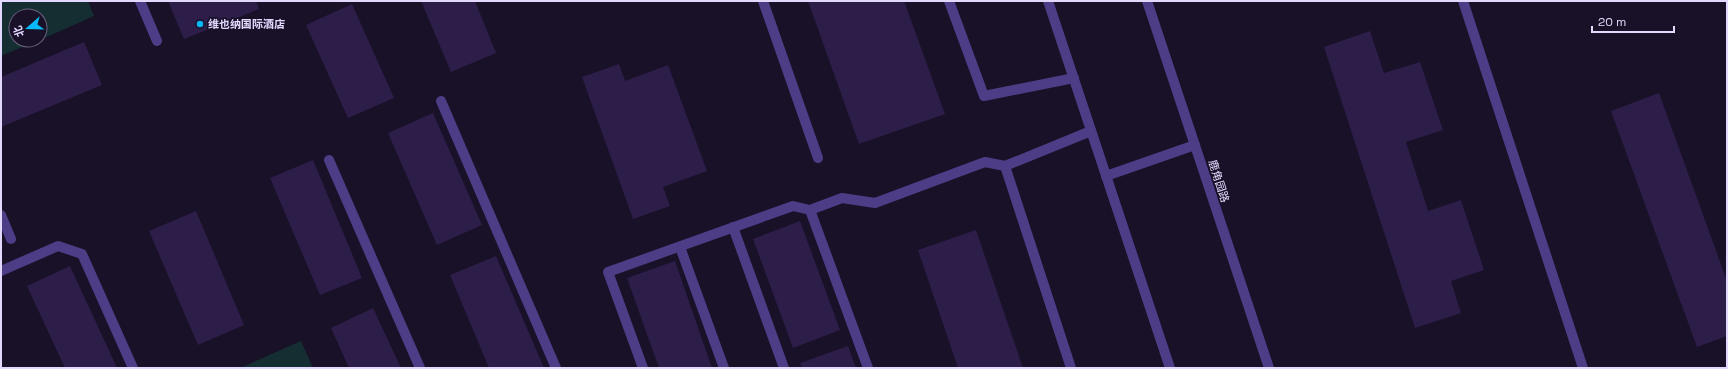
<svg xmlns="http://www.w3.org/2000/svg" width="1728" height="369" font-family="'Space Grotesk','Noto Sans SC',sans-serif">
<rect width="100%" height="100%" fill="#191128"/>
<!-- pitch -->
<g fill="#142e32">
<polygon points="1,1 88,1 94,16 40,40 40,16 16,16 16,40 39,40 1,56"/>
<polygon points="301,341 313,368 240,368"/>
</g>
<!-- building -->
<g fill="#2d1d49">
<polygon points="168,1 256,1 259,9 184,39"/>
<polygon points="421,1 475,1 496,53 451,72"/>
<polygon points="808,1 904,1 945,114 859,144"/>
<polygon points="352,4 394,98 348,118 306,25"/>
<polygon points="1370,31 1384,73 1420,62 1443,130 1406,142 1428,211 1461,200 1484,270 1451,281 1461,313 1415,328 1324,47"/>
<polygon points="84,42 102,85 1,127 1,77"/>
<polygon points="619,64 625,81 668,65 707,171 663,187 670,206 633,219 582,77"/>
<polygon points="1659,93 1727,281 1727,336 1697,347 1611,111"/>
<polygon points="433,113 482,225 437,245 388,133"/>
<polygon points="313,160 362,278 320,295 270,178"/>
<polygon points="196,211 244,325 198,345 149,231"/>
<polygon points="800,221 840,330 793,348 753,239"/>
<polygon points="976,230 1023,368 958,368 918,250"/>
<polygon points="496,256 544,368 489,368 450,275"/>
<polygon points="675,261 712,368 659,368 627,278"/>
<polygon points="70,266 117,368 65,368 27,286"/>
<polygon points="373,308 401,368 349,368 331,328"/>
<polygon points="848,346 856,368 802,368 800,363"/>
</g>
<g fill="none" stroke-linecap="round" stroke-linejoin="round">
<!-- minor -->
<g stroke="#4c3d86" stroke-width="10">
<polyline points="140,1 157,41"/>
<polyline points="763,1 818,158"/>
<polyline points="949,1 984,96 1074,78"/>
<polyline points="1048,1 1170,368"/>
<polyline points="1147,1 1269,368"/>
<polyline points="1463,1 1583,368"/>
<polyline points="441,101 556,368"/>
<polyline points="329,160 420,368"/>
<polyline points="1005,166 1071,368"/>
<polyline points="1106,176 1195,145"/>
<polyline points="1,215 11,239"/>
<polyline points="733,227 784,368"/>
<polyline points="680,247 724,368"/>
<polyline points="1,271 58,246 82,254 133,368"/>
<polyline points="643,368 608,272 793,206 810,210"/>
<polyline points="868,368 810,210 842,198 875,203 985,162 1005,166 1091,131"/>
</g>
</g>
<!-- markers -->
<circle fill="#09bafa" stroke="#191128" stroke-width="1.5" cx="200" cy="24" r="4"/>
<g text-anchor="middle" stroke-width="3.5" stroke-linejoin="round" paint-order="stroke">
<!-- poi labels -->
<g font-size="11" font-weight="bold" fill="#e3d9fe" stroke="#191128" text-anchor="start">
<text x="208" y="28">维也纳国际酒店</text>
</g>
<!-- street labels -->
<g font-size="11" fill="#e3d9fe" stroke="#191128">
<text transform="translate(1219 181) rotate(72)" y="4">鹿角园路</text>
</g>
</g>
<!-- border -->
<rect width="1728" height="369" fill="none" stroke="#e3d9fe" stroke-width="4"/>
<!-- north arrow -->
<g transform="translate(28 28) rotate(250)"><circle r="19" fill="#191128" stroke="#6a617e"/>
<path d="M0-3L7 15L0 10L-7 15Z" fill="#09bafa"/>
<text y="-6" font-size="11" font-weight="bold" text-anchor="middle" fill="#e3d9fe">北</text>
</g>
<!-- scale -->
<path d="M1592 26v6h82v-6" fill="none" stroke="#e3d9fe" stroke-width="2"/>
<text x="1598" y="26" font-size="12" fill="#e3d9fe" stroke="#191128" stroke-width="3" paint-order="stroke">20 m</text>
</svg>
